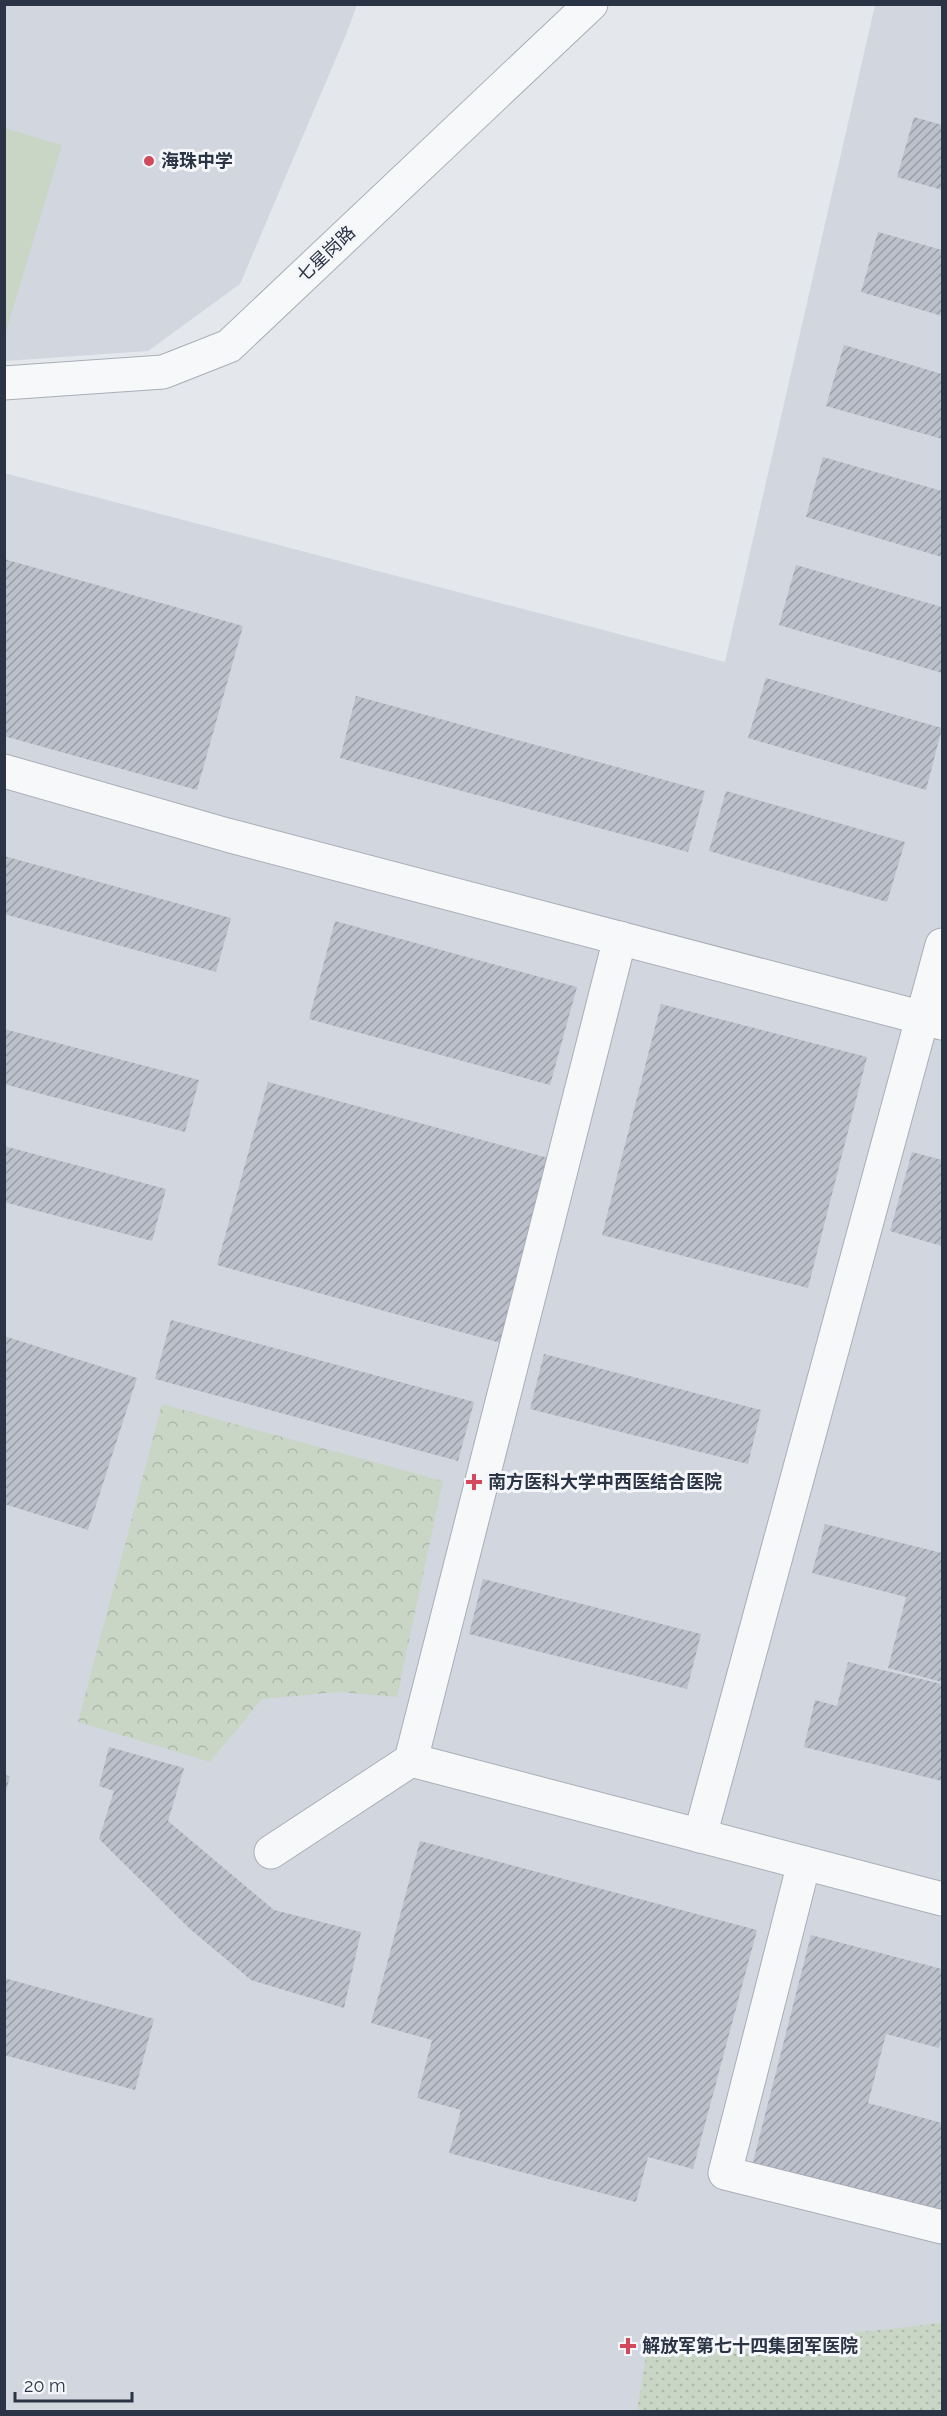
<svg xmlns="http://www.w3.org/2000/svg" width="947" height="2416" font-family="Raleway,'Noto Sans SC',sans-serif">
<defs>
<pattern id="grass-dots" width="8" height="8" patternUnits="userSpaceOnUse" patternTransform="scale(1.5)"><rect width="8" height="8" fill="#c9d6c5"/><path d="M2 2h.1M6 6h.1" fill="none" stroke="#adb8ab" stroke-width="1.8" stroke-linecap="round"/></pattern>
<pattern id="forest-crowns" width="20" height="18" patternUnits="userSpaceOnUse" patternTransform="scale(1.5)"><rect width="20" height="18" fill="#c9d6c5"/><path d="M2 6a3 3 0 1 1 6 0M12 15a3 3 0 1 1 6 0" fill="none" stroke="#adb8ab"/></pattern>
<pattern id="building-hatch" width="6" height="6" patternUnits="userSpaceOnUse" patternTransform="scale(1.5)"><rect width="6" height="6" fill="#bbc0ca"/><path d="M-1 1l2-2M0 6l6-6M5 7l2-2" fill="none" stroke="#989da6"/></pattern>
</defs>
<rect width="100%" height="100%" fill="#e4e7ec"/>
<!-- built -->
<g fill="#d2d6de">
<polygon points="5,5 357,5 345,37 240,284 148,351 5,361"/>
<polygon points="875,5 942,5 942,2411 5,2411 4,473 725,662"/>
</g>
<!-- grass -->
<polygon fill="url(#grass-dots)" points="942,2323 942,2411 637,2411 646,2356"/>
<!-- forest -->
<polygon fill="url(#forest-crowns)" points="162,1404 443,1481 397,1697 339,1692 262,1699 210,1762 78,1722"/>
<!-- park -->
<polygon fill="#c9d6c5" points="4,128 62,145 5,335 4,335"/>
<!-- building -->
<g fill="url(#building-hatch)">
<polygon points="914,117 942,125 942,190 897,177"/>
<polygon points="878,232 942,250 942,316 861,292"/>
<polygon points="844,345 942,374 942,439 826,406"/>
<polygon points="823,457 942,491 942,557 806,517"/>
<polygon points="4,559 243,626 197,790 4,736"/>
<polygon points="796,565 942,607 942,673 779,625"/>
<polygon points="766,678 942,728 926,790 748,738"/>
<polygon points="356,696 705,791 688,852 340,758"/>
<polygon points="726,791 905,842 887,902 709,851"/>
<polygon points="4,856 231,918 216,972 4,914"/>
<polygon points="335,921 577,987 550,1085 309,1019"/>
<polygon points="661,1004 867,1057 808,1288 602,1235"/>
<polygon points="4,1029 199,1080 185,1132 4,1084"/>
<polygon points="268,1082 552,1159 501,1343 217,1265"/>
<polygon points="4,1146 166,1189 152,1241 4,1202"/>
<polygon points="912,1152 942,1160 942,1246 890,1231"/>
<polygon points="171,1320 474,1402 458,1461 155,1379"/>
<polygon points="4,1336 137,1378 88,1530 4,1504"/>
<polygon points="544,1354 761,1410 748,1464 530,1409"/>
<polygon points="825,1524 942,1553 942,1682 888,1668 906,1597 812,1573"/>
<polygon points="483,1579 701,1634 687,1689 469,1634"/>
<polygon points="848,1662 942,1684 942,1781 804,1747 815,1700 837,1706"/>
<polygon points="109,1747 184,1768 168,1821 274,1910 361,1932 344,2008 251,1980 190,1929 99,1839 114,1791 99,1786"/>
<polygon points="4,1775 10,1776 5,1795 4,1795"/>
<polygon points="420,1841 757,1930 693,2169 648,2157 636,2202 449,2153 461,2110 417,2098 432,2040 371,2023"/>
<polygon points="811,1935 942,1969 942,2034 939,2048 886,2034 868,2103 942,2123 942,2215 752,2166"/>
<polygon points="4,1978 154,2019 135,2090 4,2055"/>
</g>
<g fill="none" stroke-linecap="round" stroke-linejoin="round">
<!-- minor casing -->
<g stroke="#a9aeb7" stroke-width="35">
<g id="minor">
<polyline points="4,383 163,372 229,346 591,4"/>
<polyline points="4,771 227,835 942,1023"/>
<polyline points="411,1760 620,938"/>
<polyline points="700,1836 942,945"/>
<polyline points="271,1852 411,1760 942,1899"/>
<polyline points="804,1863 725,2173 942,2227"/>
</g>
</g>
<!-- minor -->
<use href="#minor" stroke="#f7f8fa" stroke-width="33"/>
</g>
<!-- markers -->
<g fill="#d1495b" stroke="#f4f6f9" stroke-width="2">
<circle cx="149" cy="161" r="6"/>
<path d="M471 1473h6v6h6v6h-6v6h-6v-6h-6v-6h6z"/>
<path d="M625 2337h6v6h6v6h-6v6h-6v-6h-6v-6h6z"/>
</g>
<g text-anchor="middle" stroke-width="6" stroke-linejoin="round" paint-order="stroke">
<!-- poi labels -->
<g font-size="18" font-weight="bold" fill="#2b3445" stroke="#f4f6f9" text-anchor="start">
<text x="161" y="167">海珠中学</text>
<text x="488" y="1488">南方医科大学中西医结合医院</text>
<text x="642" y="2352">解放军第七十四集团军医院</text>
</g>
<!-- street labels -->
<g font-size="18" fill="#2b3445" stroke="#f4f6f9">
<text transform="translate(326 254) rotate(-43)" y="6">七星岗路</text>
</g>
</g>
<!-- border -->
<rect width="947" height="2416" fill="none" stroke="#2b3445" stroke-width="12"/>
<!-- scale -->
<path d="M15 2392v9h117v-9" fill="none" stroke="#2b3445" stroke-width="3"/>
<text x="24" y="2392" font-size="18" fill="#2b3445" stroke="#f4f6f9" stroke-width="4.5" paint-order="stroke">20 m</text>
</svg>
